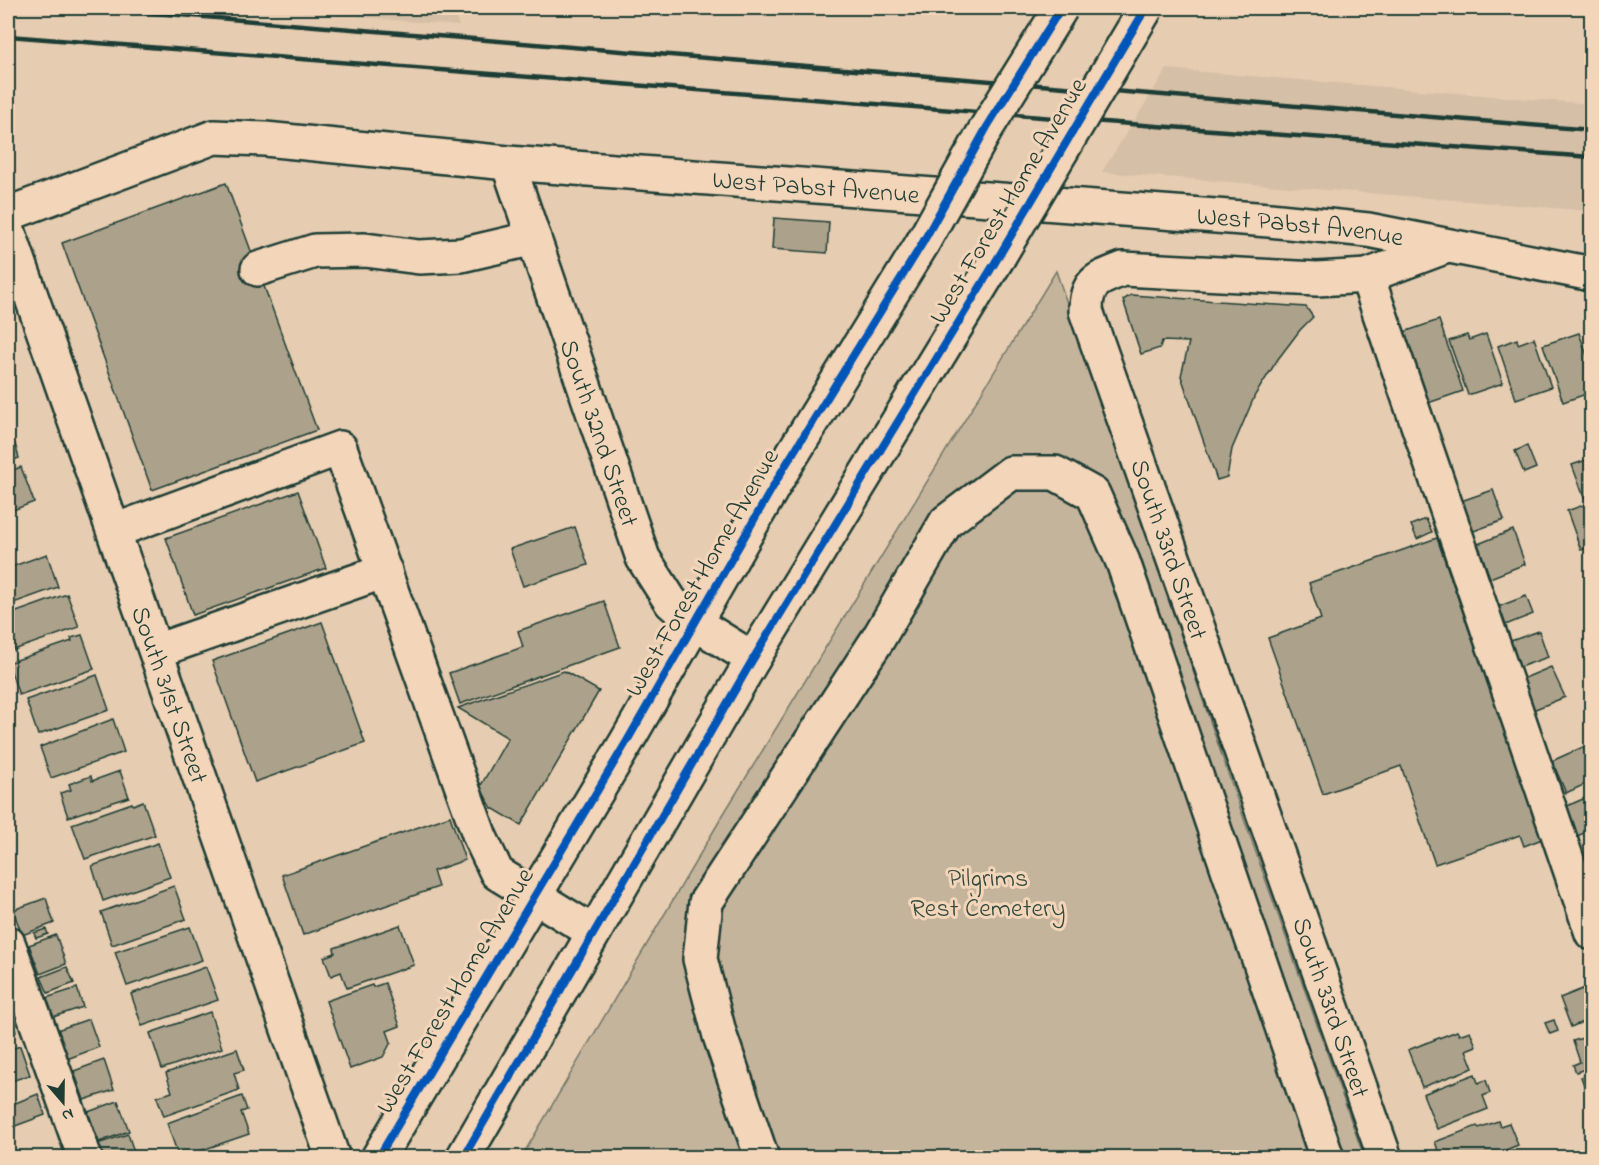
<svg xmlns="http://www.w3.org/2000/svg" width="1599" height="1165" font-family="'Indie Flower',sans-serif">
<rect width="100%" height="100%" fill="#e6ccb1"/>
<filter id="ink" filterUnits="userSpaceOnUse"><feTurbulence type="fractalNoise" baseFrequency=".0167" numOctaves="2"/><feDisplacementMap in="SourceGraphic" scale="12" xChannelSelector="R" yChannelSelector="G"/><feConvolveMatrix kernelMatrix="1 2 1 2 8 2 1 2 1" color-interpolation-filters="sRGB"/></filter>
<g filter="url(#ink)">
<!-- built -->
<g fill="#d5bfa6">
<polygon points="266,8 452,8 459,26"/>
<polygon points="1167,69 1591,104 1591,211 1102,172"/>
</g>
<!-- green -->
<polygon fill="#c5b49c" stroke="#727868" stroke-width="1.5" points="1056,271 1233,788 1364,1157 521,1158 723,815"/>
<!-- building -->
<g fill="#aca28b" stroke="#1f3d34" stroke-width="1.5">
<polygon points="226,183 317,430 152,490 62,243"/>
<polygon points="774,218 829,222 827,253 772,249"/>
<polygon points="1131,295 1306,307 1313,317 1300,330 1278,359 1255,395 1232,449 1227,477 1217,480 1181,376 1189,342 1162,341 1160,348 1141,354 1123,300"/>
<polygon points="1439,320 1463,391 1425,404 1401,333"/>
<polygon points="1579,333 1592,369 1592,392 1563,402 1543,345"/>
<polygon points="1486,334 1503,383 1468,395 1449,341 1467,335 1469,340"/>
<polygon points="1534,338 1551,387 1516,399 1498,346 1517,339 1518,344"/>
<polygon points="15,444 19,458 8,462 8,447"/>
<polygon points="1527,446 1536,468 1524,473 1515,451"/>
<polygon points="1592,458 1592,498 1585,500 1572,465"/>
<polygon points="21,467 34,502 8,512 8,472"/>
<polygon points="1493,490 1504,520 1471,532 1461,501"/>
<polygon points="298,491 326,568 193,615 166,538"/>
<polygon points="1592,502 1592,546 1581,550 1567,511"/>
<polygon points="1426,519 1432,532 1417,539 1411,525"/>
<polygon points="575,527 588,565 523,586 510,549"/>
<polygon points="1513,530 1525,564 1490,578 1478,544"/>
<polygon points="1437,538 1542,839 1524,846 1520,835 1435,864 1401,766 1323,794 1268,638 1321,619 1309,583"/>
<polygon points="47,554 58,587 8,605 8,568"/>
<polygon points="67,594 79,627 8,652 8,615"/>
<polygon points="1526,596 1533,614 1503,626 1495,608"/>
<polygon points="604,601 620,647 460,704 449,673 523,647 518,631"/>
<polygon points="322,622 365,743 255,782 212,661"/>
<polygon points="1539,631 1548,657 1517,668 1508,642"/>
<polygon points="82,635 94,669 19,695 8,663 72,641 71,638"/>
<polygon points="1551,667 1565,697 1533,710 1520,680"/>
<polygon points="564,671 599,691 521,825 492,808 480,787 508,738 458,708"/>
<polygon points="97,675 109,710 38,735 26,700"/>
<polygon points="113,719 124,752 51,778 40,747"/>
<polygon points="1583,747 1592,767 1592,781 1566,793 1552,761"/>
<polygon points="120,771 129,797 68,817 60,793 71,790 69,784 91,776 92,781"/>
<polygon points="1592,795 1592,830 1577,836 1565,807"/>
<polygon points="8,801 15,819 8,821"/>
<polygon points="143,801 155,835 85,859 72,824 132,803 133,805"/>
<polygon points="450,816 465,860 433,871 438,887 303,935 282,875"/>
<polygon points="158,843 170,877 103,901 92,866"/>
<polygon points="174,886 186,919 112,945 101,912"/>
<polygon points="46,898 54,923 22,935 13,910"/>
<polygon points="400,925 414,965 347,988 341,972 331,976 324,957 335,953 334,948"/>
<polygon points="190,927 202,960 127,986 115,952"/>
<polygon points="46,929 48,934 36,938 34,933"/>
<polygon points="56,935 66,964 40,974 29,945"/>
<polygon points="67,967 74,983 48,993 41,977"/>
<polygon points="206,967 218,1000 142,1026 131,994"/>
<polygon points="385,983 400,1026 387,1031 391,1042 383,1057 350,1069 326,1001 372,985 373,987"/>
<polygon points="1590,986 1592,991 1592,1018 1571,1027 1560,998"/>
<polygon points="77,988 83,1007 53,1017 46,998"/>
<polygon points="8,1009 16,1032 8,1035"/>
<polygon points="210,1012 222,1048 162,1069 150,1033"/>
<polygon points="89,1019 99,1047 67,1059 57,1030"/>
<polygon points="1554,1020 1558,1031 1550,1034 1545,1023"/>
<polygon points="1457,1031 1459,1035 1470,1031 1476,1046 1466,1050 1473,1068 1422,1087 1408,1050"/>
<polygon points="1592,1035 1592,1067 1576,1072 1573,1065 1580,1062 1573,1041"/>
<polygon points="20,1046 30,1075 8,1082 8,1050"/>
<polygon points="237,1049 244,1070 234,1073 239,1090 164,1116 157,1097 172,1092 166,1073"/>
<polygon points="104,1060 114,1090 84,1100 74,1071"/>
<polygon points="1475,1074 1478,1083 1486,1080 1490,1093 1483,1096 1488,1109 1437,1129 1423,1094"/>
<polygon points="1592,1074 1592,1107 1581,1077"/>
<polygon points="38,1094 45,1115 15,1126 8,1106"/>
<polygon points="242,1096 247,1110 241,1112 249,1134 179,1158 167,1123"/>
<polygon points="118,1101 129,1131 99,1142 88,1112"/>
<polygon points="1498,1121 1500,1126 1509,1123 1518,1145 1486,1158 1441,1158 1435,1142 1477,1126 1479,1128"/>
<polygon points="128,1134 136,1158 102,1158 97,1144"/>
</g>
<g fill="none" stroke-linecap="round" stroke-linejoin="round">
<!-- minor casing -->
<g stroke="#1f3d34" stroke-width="38">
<g id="minor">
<path id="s1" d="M508 163 643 558 671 602 695 623 753 659"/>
<path id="s2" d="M8 214 214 137 265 139 508 163 1269 220 1368 230 1592 274"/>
<path id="s3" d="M8 230 333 1158"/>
<polyline points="258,269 315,251 365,250 419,257 461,255 534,238"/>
<polyline points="1367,276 1592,933"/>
<polyline points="114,531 340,448 480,837 497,873 593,932"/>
<polyline points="156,651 385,571"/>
<polyline points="8,943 85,1158"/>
<polyline points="762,1158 720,1036 700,959 706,902 878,639 946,522 1011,473 1055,473 1093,494 1123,562 1327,1158"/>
<path d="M1385 1158 1086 311C1086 281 1098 279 1123 269L1317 279 1367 276 1447 246"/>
</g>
</g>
<!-- major casing -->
<g stroke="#1f3d34" stroke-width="38">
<g id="major">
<polyline points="378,1158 627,741 782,471 922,244"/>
<polyline points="463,1158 753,659 999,256"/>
</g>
</g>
<!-- minor -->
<use href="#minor" stroke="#f3d5b9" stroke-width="33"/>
<!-- major -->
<use href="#major" stroke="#f3d5b9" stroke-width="33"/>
<!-- rail -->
<g stroke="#1f3d34" stroke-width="4.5">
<polyline points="93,8 1592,130"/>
<polyline points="8,36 1156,126 1592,157"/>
</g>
<!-- major-bridge casing -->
<g stroke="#1f3d34" stroke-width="38" stroke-linecap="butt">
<g id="major-bridge">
<polyline points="922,244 987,127 1061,8"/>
<polyline points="999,256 1146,8"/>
</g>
</g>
<!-- major-bridge -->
<use href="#major-bridge" stroke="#f3d5b9" stroke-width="33"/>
<!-- cycleway casing -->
<g stroke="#f3d5b9" stroke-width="11">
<g id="cycleway">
<polyline points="378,1158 627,741 782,471 922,244 987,127 1061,8"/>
<polyline points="463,1158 753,659 999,256 1146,8"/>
</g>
</g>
<!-- cycleway -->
<use href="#cycleway" stroke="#0057b8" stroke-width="8"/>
</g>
</g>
<g text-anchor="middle" stroke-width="6" stroke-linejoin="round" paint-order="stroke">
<!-- street labels -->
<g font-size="26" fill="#1f3d34" stroke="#f3d5b9">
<text dy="9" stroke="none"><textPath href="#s2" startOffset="824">West Pabst Avenue</textPath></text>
<text transform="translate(1007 200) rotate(-59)" y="9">West Forest Home Avenue</text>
<text dy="9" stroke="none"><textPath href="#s2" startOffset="1310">West Pabst Avenue</textPath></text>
<text dy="9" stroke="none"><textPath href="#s1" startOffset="285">South 32nd Street</textPath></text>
<text transform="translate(1170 549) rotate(71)" y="9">South 33rd Street</text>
<text transform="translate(701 572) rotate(-60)" y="9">West Forest Home Avenue</text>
<text dy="9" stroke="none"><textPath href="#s3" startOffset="492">South 31st Street</textPath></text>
<text transform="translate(454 990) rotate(-59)" y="9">West Forest Home Avenue</text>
<text transform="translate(1332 1007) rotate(71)" y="9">South 33rd Street</text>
</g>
<!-- park labels -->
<g font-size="26" fill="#30493e" stroke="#f3d5b9">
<text x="988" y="886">Pilgrims<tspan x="988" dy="30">Rest Cemetery</tspan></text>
</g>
</g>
<!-- margin -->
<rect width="1599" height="1165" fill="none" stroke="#f3d5b9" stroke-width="30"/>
<rect x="15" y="15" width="1569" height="1135" fill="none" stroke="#1f3d34" stroke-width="2" filter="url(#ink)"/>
<!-- north arrow -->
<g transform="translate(63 1102) rotate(160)" stroke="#f3d5b9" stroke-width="4.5" paint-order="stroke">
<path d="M0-4.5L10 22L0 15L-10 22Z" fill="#1f3d34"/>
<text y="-9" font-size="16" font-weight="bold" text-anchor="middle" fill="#1f3d34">N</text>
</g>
</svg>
